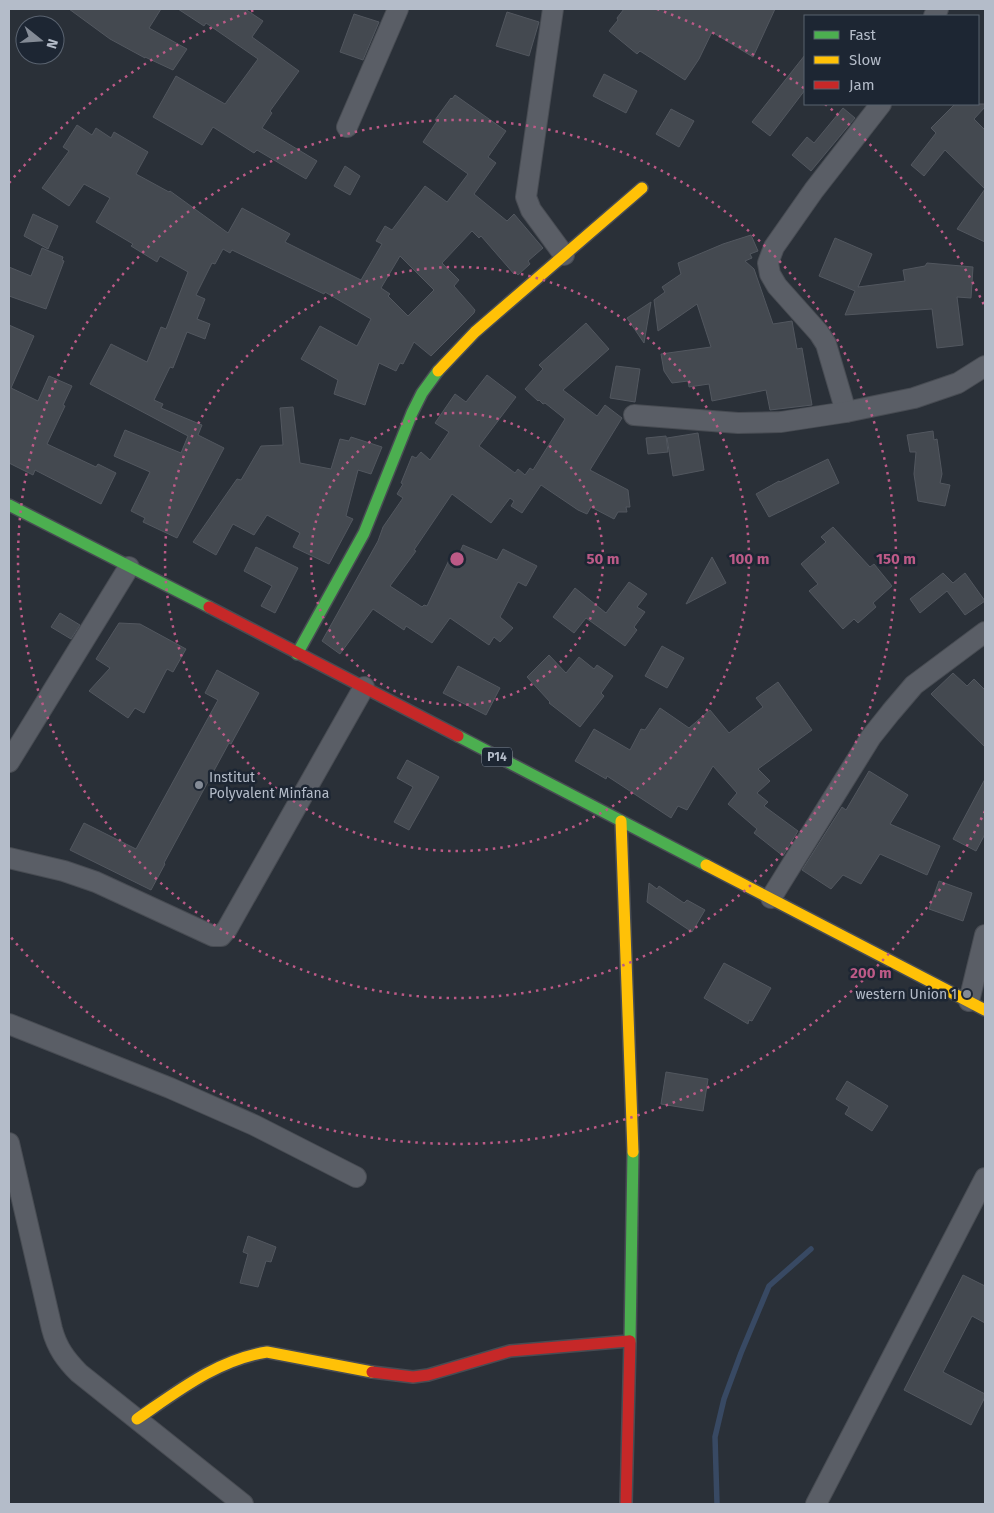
<svg xmlns="http://www.w3.org/2000/svg" width="994" height="1513" font-family="'Fira Sans',sans-serif">
<rect width="100%" height="100%" fill="#2a3038"/>
<g fill="none" stroke-linecap="round" stroke-linejoin="round">
<!-- stream -->
<polyline stroke="#384963" stroke-width="5.5" points="717,1504 715,1437 724,1399 741,1353 769,1286 811,1249"/>
</g>
<!-- building -->
<g fill="#444950" stroke="#52575f" fill-rule="evenodd">
<polygon points="69,9 161,9 149,28 187,49 173,70 145,57 145,58 110,39"/>
<polygon points="178,9 245,9 263,21 252,37 299,71 270,111 272,113 262,128 317,161 306,179 257,150 254,153 213,127 202,145 153,117 176,76 225,104 258,59 206,23 204,26"/>
<polygon points="624,9 775,9 753,57 712,32 699,59 685,80 640,51 637,54 609,31 618,20 617,18"/>
<polygon points="507,12 539,22 529,56 496,46"/>
<polygon points="354,14 379,22 363,60 340,52"/>
<polygon points="805,55 805,90 770,136 752,122"/>
<polygon points="604,74 637,91 626,113 593,96"/>
<path d="M455 95 506 131 488 157 496 163 474 194 507 221 514 214 543 248 528 261 530 264 518 275 515 272 514 274 481 236 479 238 472 231 442 263 459 280 454 286 475 310 474 313 431 356 414 342 403 364 400 363 396 371 379 363 365 405 334 394 338 380 301 359 320 326 357 346 371 319 325 292 324 294 232 250 230 253 223 249 215 264 212 263 196 295 205 299 197 319 210 324 205 339 187 332 173 368 170 367 154 400 163 404 161 408 202 425 198 435 224 448 177 538 143 522 145 518 131 511 150 472 114 456 125 430 181 453 188 436 90 384 111 344 147 362 161 327 166 329 188 272 160 256 157 262 131 246 133 244 96 222 110 198 84 184 69 206 42 188 69 151 63 147 77 125 92 135 96 128 111 138 114 132 148 152 136 174 169 192 170 191 228 233 242 208 290 234 285 242 361 280 382 244 376 241 385 226 392 230 425 186 447 202 468 174 423 142 437 121 435 120 451 98 452 99ZM400 256 434 290 408 316 388 296 390 294 381 288Z"/>
<polygon points="955,104 985,104 985,107 974,119 985,130 985,242 957,229 985,189 945,150 924,176 911,165 936,133 931,128"/>
<polygon points="843,108 855,118 811,171 792,155 807,137 814,143"/>
<polygon points="671,109 694,121 679,147 656,134"/>
<polygon points="345,166 360,176 350,195 334,186"/>
<polygon points="33,214 58,226 48,249 24,236"/>
<polygon points="751,235 758,251 750,254 752,258 745,261 754,269 773,324 792,321 797,349 802,348 812,405 770,410 766,390 712,401 709,384 689,387 688,381 672,383 664,371 661,354 711,347 697,304 658,331 654,300 665,292 662,287 681,274 678,263 723,244"/>
<polygon points="835,238 872,254 858,287 905,281 903,270 925,266 927,263 973,267 971,298 957,297 963,345 937,348 932,309 845,315 855,291 819,276"/>
<polygon points="42,248 63,257 62,260 64,261 46,309 9,296 9,267 31,276"/>
<polygon points="651,302 644,343 627,318"/>
<polygon points="586,323 609,349 563,390 597,416 605,405 622,418 590,470 628,490 630,507 626,507 627,512 618,512 614,519 591,507 587,514 578,510 541,485 522,513 511,506 514,501 510,498 491,523 452,494 414,550 416,551 390,586 422,607 424,605 427,606 451,556 457,559 463,545 497,560 503,549 537,566 526,586 518,582 500,617 513,628 500,642 494,637 489,645 450,618 432,643 406,626 404,630 373,609 340,654 322,641 378,541 383,527 403,498 397,494 403,484 401,483 412,456 416,458 421,452 430,460 449,432 435,423 455,394 466,402 487,375 516,397 479,446 515,473 518,469 525,475 530,468 533,470 565,419 545,403 543,404 539,400 538,401 525,389 543,369 539,365"/>
<polygon points="9,325 34,336 11,388 38,401 49,376 72,386 63,405 65,406 47,444 96,467 98,464 116,473 101,504 35,470 33,475 9,463"/>
<polygon points="616,366 640,369 635,402 610,398"/>
<polygon points="293,407 300,463 331,469 340,439 349,441 351,437 382,447 371,474 358,470 346,516 353,519 329,564 293,547 300,533 267,515 254,535 233,524 216,555 193,542 237,479 241,480 261,446 283,445 280,408"/>
<polygon points="933,431 934,440 937,439 942,474 940,483 950,485 945,506 918,501 914,474 916,452 910,452 907,435"/>
<polygon points="698,433 704,470 673,476 667,438"/>
<polygon points="666,436 668,452 648,454 646,438"/>
<polygon points="828,459 839,483 769,517 756,494 779,481 780,482"/>
<polygon points="833,527 870,567 874,564 892,586 873,603 876,607 858,623 854,619 843,629 809,591 818,584 801,564 826,542 821,537"/>
<polygon points="256,547 298,568 275,613 261,606 272,586 244,571"/>
<polygon points="712,557 726,583 686,604"/>
<polygon points="943,573 953,583 965,573 985,601 965,615 947,591 920,613 910,599"/>
<polygon points="629,582 647,594 637,607 645,612 634,627 637,630 625,646 586,618 574,633 553,617 575,588 606,613"/>
<polygon points="60,613 80,625 71,639 51,627"/>
<polygon points="119,623 140,624 186,649 173,672 167,669 144,713 135,708 128,718 89,691 110,668 96,659"/>
<polygon points="662,646 684,658 667,688 645,676"/>
<polygon points="549,655 566,673 579,657 594,669 597,665 613,676 601,693 604,696 580,727 549,703 550,702 527,677"/>
<polygon points="458,666 500,688 486,715 443,693"/>
<polygon points="217,670 259,693 231,744 229,743 164,863 165,864 151,890 70,850 84,823 136,849 218,700 205,693"/>
<polygon points="953,673 967,686 974,679 985,690 985,747 931,694"/>
<polygon points="778,682 812,730 758,769 770,781 757,793 768,802 764,806 798,831 783,856 754,833 757,829 728,804 737,793 713,766 687,810 678,806 671,818 607,776 606,779 575,761 594,729 630,750 641,729 645,730 660,708 689,728 710,710 729,733 763,707 756,698"/>
<polygon points="407,760 439,777 409,830 394,822 413,787 397,778"/>
<polygon points="869,771 908,795 890,824 940,846 927,875 880,854 861,884 843,875 831,889 802,870 842,807 846,810"/>
<polygon points="985,779 985,834 976,851 953,839"/>
<polygon points="939,881 972,893 963,921 929,909"/>
<polygon points="649,883 657,889 659,886 684,903 687,900 705,910 692,932 647,902"/>
<polygon points="724,963 771,988 752,1021 749,1020 748,1024 704,998"/>
<polygon points="666,1072 708,1079 703,1111 661,1104"/>
<polygon points="847,1081 888,1106 872,1131 845,1114 849,1107 836,1099"/>
<polygon points="248,1236 276,1247 271,1262 266,1261 258,1287 240,1283 248,1254 243,1252"/>
<polygon points="963,1275 985,1286 985,1323 972,1316 943,1372 985,1394 985,1397 971,1425 904,1390"/>
</g>
<g fill="none" stroke-linecap="round" stroke-linejoin="round">
<!-- street casing -->
<g stroke="#484c53" stroke-width="22">
<g id="street">
<polyline points="553,9 526,197 531,210 564,255"/>
<polyline points="934,16 938,9"/>
<polyline points="347,127 398,9"/>
<polyline points="846,412 826,344 819,333 777,286 770,274 768,263 774,247 814,190 881,104"/>
<polyline points="634,415 738,423 781,422 846,412 914,398 958,383 985,366"/>
<polyline points="9,762 129,567"/>
<polyline points="9,858 64,871 96,882 213,936 221,936 227,929 364,687"/>
<polyline points="771,898 871,737 891,712 914,685 985,632"/>
<polyline points="969,1001 985,935"/>
<polyline points="9,1024 170,1088 254,1125 356,1177"/>
<path d="M9 1143 52 1329C57 1348 66 1360 79 1373L243 1504"/>
<polyline points="816,1504 985,1178"/>
</g>
</g>
<!-- fast casing -->
<g stroke="#484c53" stroke-width="14">
<g id="fast">
<polyline points="9,505 209,607"/>
<polyline points="297,654 364,533 412,413 422,393 438,371"/>
<polyline points="458,736 706,865"/>
<polyline points="630,1341 633,1152"/>
</g>
</g>
<!-- slow casing -->
<g stroke="#484c53" stroke-width="14">
<g id="slow">
<polyline points="438,371 475,332 642,188"/>
<polyline points="621,821 633,1152"/>
<polyline points="706,865 985,1010"/>
<path d="M137 1419C178 1391 217 1360 267 1352L372 1372"/>
</g>
</g>
<!-- jam casing -->
<g stroke="#484c53" stroke-width="14">
<g id="jam">
<polyline points="209,607 458,736"/>
<polyline points="372,1372 413,1377 428,1375 510,1351 629,1341"/>
<polyline points="626,1504 630,1341"/>
</g>
</g>
<!-- street -->
<use href="#street" stroke="#5a5e66" stroke-width="20"/>
<!-- fast -->
<use href="#fast" stroke="#4caf50" stroke-width="11"/>
<!-- slow -->
<use href="#slow" stroke="#ffc107" stroke-width="11"/>
<!-- jam -->
<use href="#jam" stroke="#c62828" stroke-width="11"/>
</g>
<!-- distance rings -->
<g fill="none" stroke="#bc5a87" stroke-width="2.5" stroke-dasharray="2.5 5">
<circle cx="457" cy="559" r="146"/>
<circle cx="457" cy="559" r="292"/>
<circle cx="457" cy="559" r="439"/>
<path d="M985 811A585 585 0 0 1 9 935M9 183A585 585 0 0 1 257 9M657 9A585 585 0 0 1 805 89M825 104A585 585 0 0 1 985 307"/>
</g>
<!-- markers -->
<g fill="#848b96" stroke="#1d2633" stroke-width="2">
<circle cx="199" cy="785" r="5"/>
<circle cx="967" cy="994" r="5"/>
</g>
<g text-anchor="middle" stroke-width="5" stroke-linejoin="round" paint-order="stroke">
<!-- shield labels -->
<rect fill="#1d2633" stroke="#878f9c" stroke-width="1" x="482" y="747.5" width="30" height="19" rx="4"/>
<g font-size="12" font-weight="bold" fill="#b4bcc9">
<text x="497" y="761">P14</text>
</g>
<!-- poi labels -->
<g font-size="14" fill="#b4bcc9" stroke="#1d2633" text-anchor="start">
<text x="209" y="782">Institut<tspan x="209" dy="16">Polyvalent Minfana</tspan></text>
<text x="957" y="999" text-anchor="end">western Union 1</text>
</g>
</g>
<circle cx="457" cy="559" r="8" fill="#bc5a87" stroke="#1d2633" stroke-width="2.5"/>
<g font-size="15" text-anchor="middle" font-weight="bold" fill="#bc5a87" stroke="#1d2633" stroke-width="5" stroke-linejoin="round" paint-order="stroke">
<text x="603" y="564">50 m</text>
<text x="749" y="564">100 m</text>
<text x="896" y="564">150 m</text>
<text x="871" y="978">200 m</text>
</g>
<!-- border -->
<rect width="994" height="1513" fill="none" stroke="#b4bcc9" stroke-width="20"/>
<!-- legend -->
<rect x="804" y="15" width="175" height="90" fill="#1d2633" stroke="#59626f"/>
<rect x="814" y="31" width="25" height="8" fill="#4caf50" stroke="#59626f"/>
<text x="849" y="40" font-size="15" fill="#b4bcc9">Fast</text>
<rect x="814" y="56" width="25" height="8" fill="#ffc107" stroke="#59626f"/>
<text x="849" y="65" font-size="15" fill="#b4bcc9">Slow</text>
<rect x="814" y="81" width="25" height="8" fill="#c62828" stroke="#59626f"/>
<text x="849" y="90" font-size="15" fill="#b4bcc9">Jam</text>
<!-- north arrow -->
<g transform="translate(40 40) rotate(107)"><circle r="24" fill="#1d2633" stroke="#59626f"/>
<path d="M0-4L9 19L0 12L-9 19Z" fill="#848b96"/>
<text y="-8" font-size="14" font-weight="bold" text-anchor="middle" fill="#b4bcc9">N</text>
</g>
</svg>
